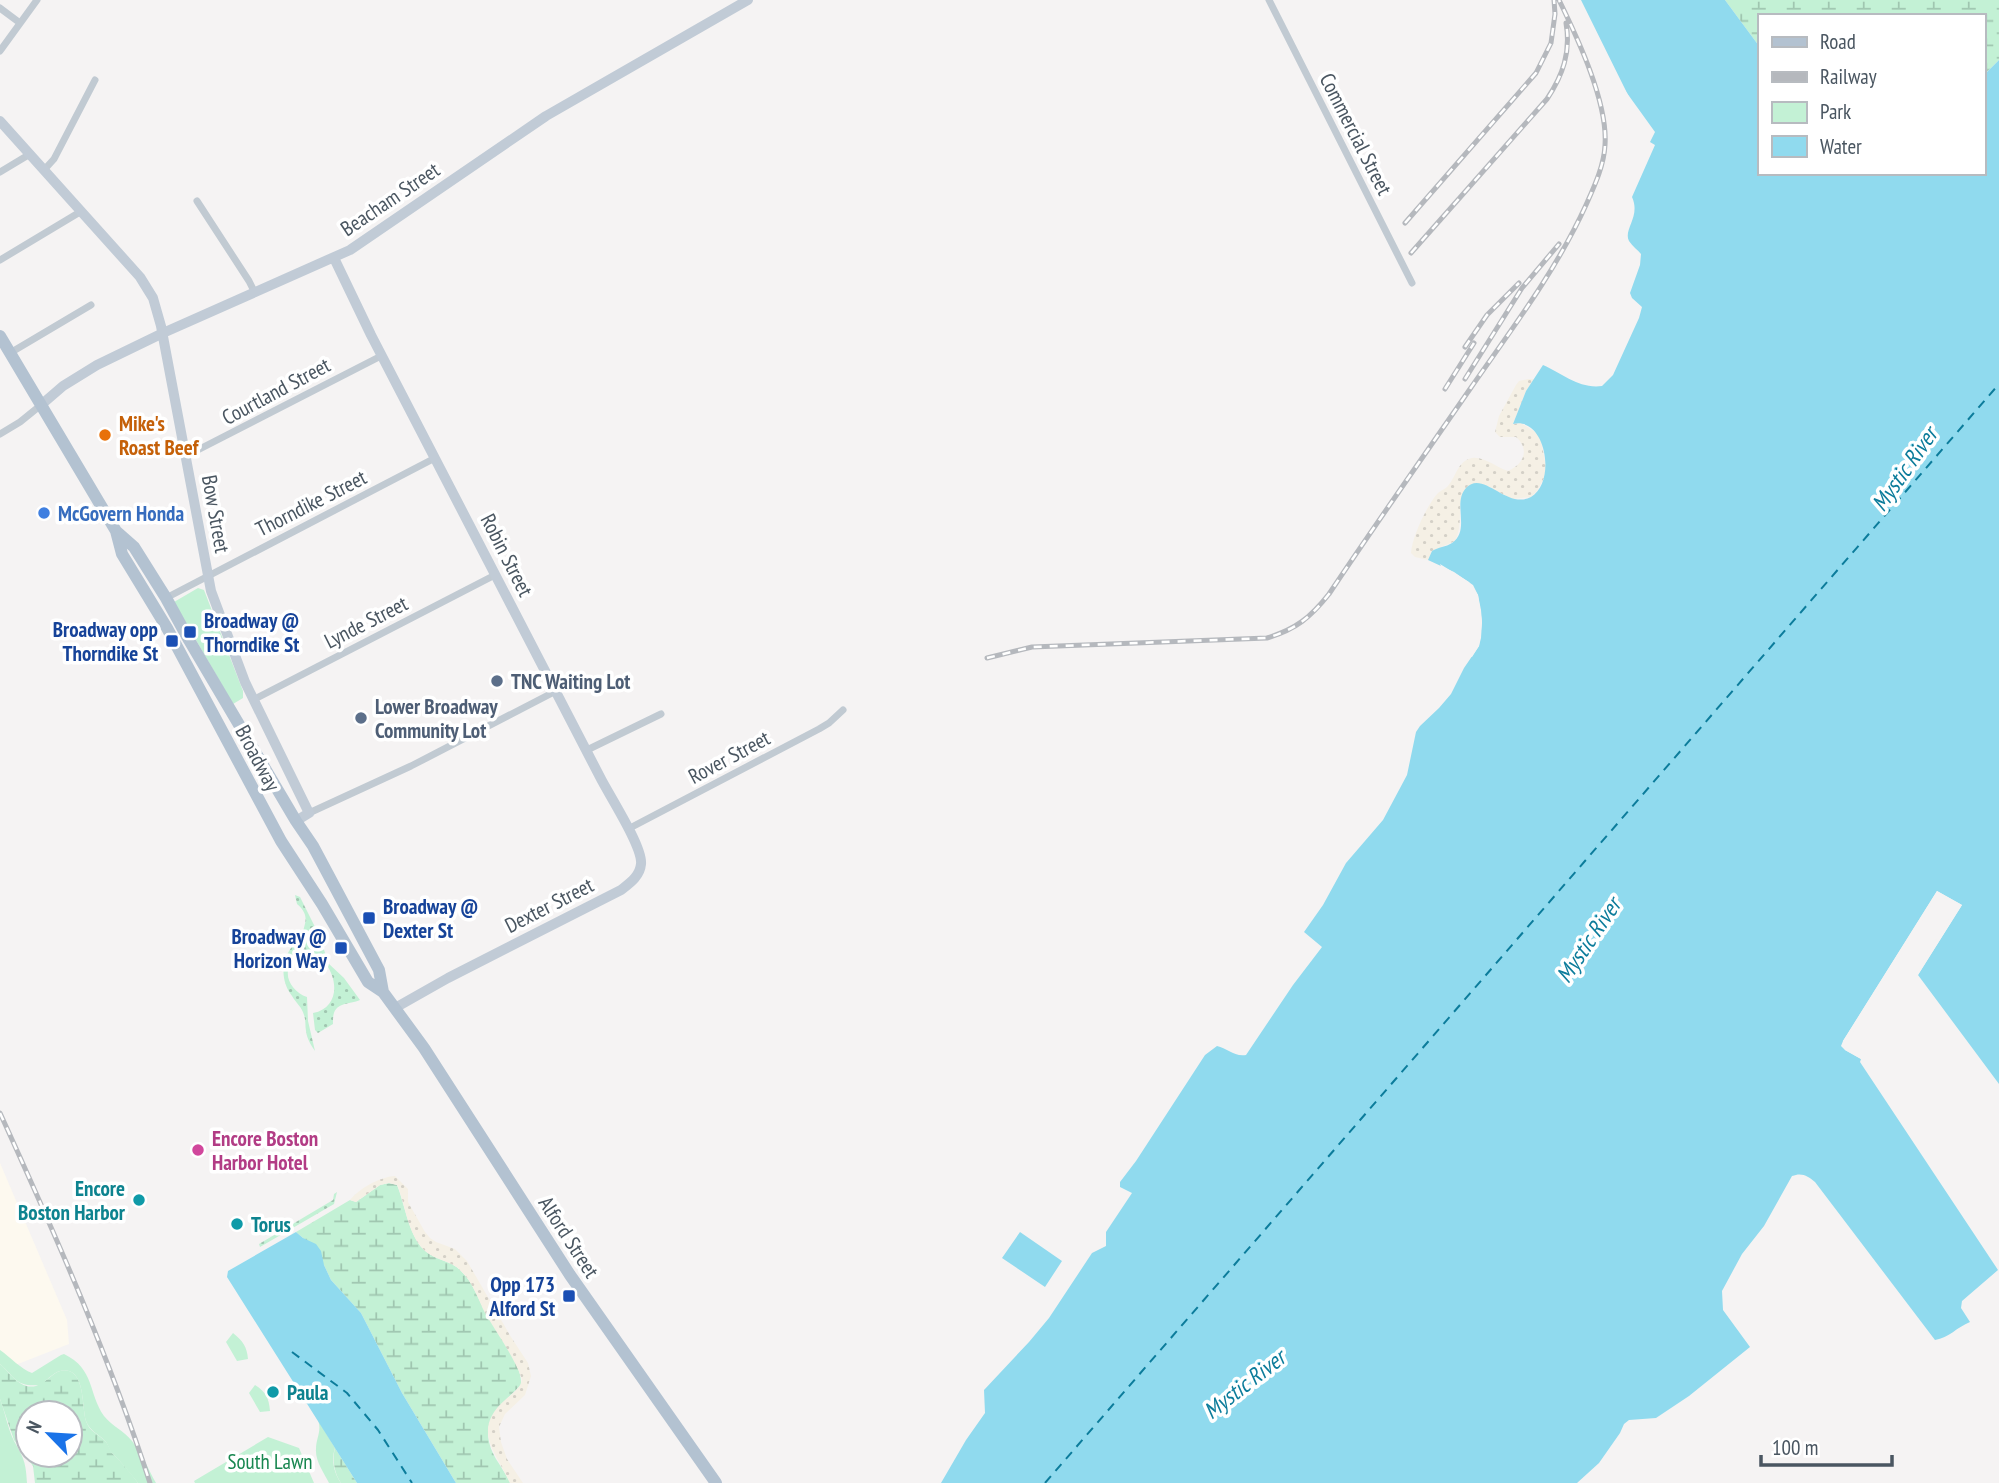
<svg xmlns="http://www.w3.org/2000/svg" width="1999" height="1483" font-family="'PT Sans Narrow',sans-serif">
<defs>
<pattern id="grass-dots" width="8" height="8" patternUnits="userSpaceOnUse" patternTransform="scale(1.75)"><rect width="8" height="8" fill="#c3f1d5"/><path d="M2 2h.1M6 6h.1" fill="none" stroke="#a0c6b0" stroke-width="1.8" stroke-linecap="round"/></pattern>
<pattern id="wetland-marsh" width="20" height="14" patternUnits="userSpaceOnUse" patternTransform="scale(1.75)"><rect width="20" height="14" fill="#c3f1d5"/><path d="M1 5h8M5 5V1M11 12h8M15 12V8" fill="none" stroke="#a0c6b0"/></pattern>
<pattern id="sand-dots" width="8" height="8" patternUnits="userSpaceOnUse" patternTransform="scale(1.75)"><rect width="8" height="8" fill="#f5f0e5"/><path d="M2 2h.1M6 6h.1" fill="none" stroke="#d4d0c7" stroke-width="1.8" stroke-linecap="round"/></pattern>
</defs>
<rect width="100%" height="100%" fill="#f5f3f3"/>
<!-- commercial -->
<path fill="#fdf9ef" d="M0,1163L67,1320L69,1344L5,1369L0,1364Z"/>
<!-- grass -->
<path fill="url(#grass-dots)" d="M295,895L300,897L320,937L326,956L322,961L318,958L305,956C304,951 301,943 302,938C303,924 312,917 297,904Z
M297,941L300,957C278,967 289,991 307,997L308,1021L315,1051C311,1045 307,1039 306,1031C305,1026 306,1020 304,1015C302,1007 296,1003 292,996C279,979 281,956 297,941Z
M328,963L344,978L360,1000C345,1006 332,1001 333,1024L318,1033L315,1030L313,1013C338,1008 339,982 326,964Z
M337,1192L334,1204L260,1247L259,1244L333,1200L334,1194Z"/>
<!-- wetland -->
<path fill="url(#wetland-marsh)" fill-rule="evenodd" d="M1725,0H1999V60L1983,76V16H1759V46Z
M389,1183L397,1185C405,1205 408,1233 424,1250C434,1260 451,1260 461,1271C473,1282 478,1299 486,1313C496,1331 523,1364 521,1385C497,1409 476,1423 496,1459C501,1467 506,1474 510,1483H456L402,1393L361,1313L331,1280L324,1265L303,1238L296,1232L350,1200L356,1202L380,1185Z
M0,1364C7,1370 12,1378 20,1383C43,1397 51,1365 69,1371C85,1376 82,1409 86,1421C90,1432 97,1433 104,1440C109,1444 109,1450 113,1454C122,1463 130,1472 138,1483H35L33,1466L14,1440L0,1399ZM28,1413H70V1455H28Z
M335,1448L357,1483H341C334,1473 332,1459 335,1448Z"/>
<!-- sand -->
<path fill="url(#sand-dots)" d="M1528,379H1534L1526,391L1513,424L1521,423L1537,433L1541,441L1546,466L1545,476L1537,491L1531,497L1512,499L1483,484L1468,486C1454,503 1465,521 1455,541L1432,551L1428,560L1415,557L1411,553C1412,537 1427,505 1438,493C1440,491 1445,489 1447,487C1456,478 1457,461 1472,458C1484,456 1497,468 1508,471C1524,464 1530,449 1516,437H1500L1495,432L1499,416L1516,385L1519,381Z
M395,1176L408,1189V1202L425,1232L430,1238L436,1242L455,1249L467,1261L511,1337L528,1363L531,1376L525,1395L505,1414L499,1427L501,1442L507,1459L523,1483H510C496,1452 471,1430 505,1400C512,1394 521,1388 522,1379C513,1355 498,1335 485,1313C478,1299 473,1282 461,1271C451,1260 434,1260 424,1250C407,1233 406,1205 397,1185L389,1183L380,1185L356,1202L350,1200C359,1189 379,1177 395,1176Z"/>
<!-- park -->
<path fill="#c3f1d5" d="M198,588L204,590L243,691V698L233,704L174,602Z
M233,1333C243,1341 247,1347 248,1359L237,1361L226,1342Z
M0,1350C10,1357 21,1369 32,1373L61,1355L64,1354C95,1369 88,1393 104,1416C112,1426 124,1431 132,1441C142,1453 148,1469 156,1483H138C129,1472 122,1463 113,1454C108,1450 109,1444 104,1440C97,1433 90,1431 86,1421C82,1409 85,1376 69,1371C58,1367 48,1379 41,1385C15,1387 17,1379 0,1364Z
M255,1385C266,1392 269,1398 270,1411L260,1412L249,1393Z
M0,1399C5,1412 8,1429 14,1441C24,1458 26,1463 27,1483H0Z
M318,1420L335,1448C331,1460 334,1473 341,1483H329C324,1473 315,1461 316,1449C316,1438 322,1431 318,1420Z
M268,1437L299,1448L314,1483H195L194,1481Z"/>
<!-- water -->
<path fill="#90daee" d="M1580,0H1725L1759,46V173H1983V76L1999,60V1084L1918,975L1962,905L1937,891L1843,1041L1845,1050L1861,1059L1860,1062L1998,1270L1962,1301L1961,1308L1970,1322C1957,1327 1949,1338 1935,1340L1815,1182C1808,1176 1802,1172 1792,1176L1764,1226L1742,1254L1722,1291L1723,1310L1750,1347L1689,1396L1656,1418L1629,1420L1624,1424L1620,1433L1599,1463L1577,1483H941L966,1440L985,1413L984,1390L1029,1342L1049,1318L1092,1253L1106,1246V1232L1132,1193L1120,1187V1182L1136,1161L1205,1055L1217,1046C1227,1048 1234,1057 1246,1055L1293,985L1322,947L1304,932L1323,905L1346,863L1383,820L1407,775L1416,732L1420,726L1439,708L1451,694L1464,668L1479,646L1482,622L1481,610L1478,595L1473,585L1454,572L1428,560L1432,551C1438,547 1446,547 1452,543C1471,530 1452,503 1466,488C1483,469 1507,510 1531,497C1557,482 1546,416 1513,424L1526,391L1543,365C1563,374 1579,389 1602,386L1613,375L1639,318L1642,307L1632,298L1630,293L1640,265L1641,254C1638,250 1632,246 1629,241C1623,229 1641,217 1632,197L1655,145L1650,142L1655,132L1619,82Z
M296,1232L303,1238L316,1244L321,1251L324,1265L331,1280L361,1313L402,1393L456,1483H357L227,1277L228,1271Z
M1020,1232L1062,1261L1045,1287L1002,1258Z"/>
<!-- pier -->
<path fill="#f5f3f3" d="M1576,0H1581L1629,97L1626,99L1596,47Z
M1440,564L1469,582L1478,595L1482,622L1481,638L1479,646L1472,657H1467L1475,645L1478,622L1475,596L1467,585L1442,569Z
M1937,891L1962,905L1916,978L1915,973L1957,906L1938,895L1846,1043L1847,1047L1863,1056L1861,1059L1845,1050L1841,1046L1843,1041Z"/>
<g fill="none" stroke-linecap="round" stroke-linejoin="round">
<!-- ferry -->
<path stroke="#0c7c9b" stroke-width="2" stroke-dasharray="9 7" stroke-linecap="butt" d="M292,1352L347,1393L378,1430L412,1483
M1045,1483L1999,384"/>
<!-- street -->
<path stroke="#c1cad2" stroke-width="7" d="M1269,0L1412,283
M0,8L20,23
M0,51L37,0
M44,170L54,159L95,80
M0,172L30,154
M197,201L249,281L255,293
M0,260L80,212
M10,353L91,305
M0,434L20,422L41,405
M186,456L381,356
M166,598L435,458
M253,700L495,575
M587,750L661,714
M309,813L411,766L556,691
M628,829L819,729L829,723L843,710"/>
<!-- secondary -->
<path stroke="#c1cbd6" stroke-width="10" d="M0,121L140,277L153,298L161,326L211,591L245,682L309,813L296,821
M334,258L371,335L600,777C609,795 643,847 641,864C640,876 630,883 621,890L448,978L395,1008
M41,405L63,386L97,365L163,333L350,250L546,116L748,0"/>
<!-- primary -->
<path stroke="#b3c2d1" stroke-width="12" d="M0,336L116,531L122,554L167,628L281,841L322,904L368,982L383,992L424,1048L570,1275L716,1483
M117,532L134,547L166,598L189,640L296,821L313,846L379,970L383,992"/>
<defs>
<path id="rail" d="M1405,223L1536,73L1551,43L1555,14L1554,0
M1411,253L1547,99C1563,75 1571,52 1566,23
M1465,347L1487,315L1519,283
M1465,379L1522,288L1559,244
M1445,389L1474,343
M987,658L1032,647L1267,638C1296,629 1310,618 1329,594C1375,525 1423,457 1470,389C1511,330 1556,271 1586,205C1594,187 1604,166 1605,145C1608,103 1578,39 1559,0
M0,1113C55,1234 109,1356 150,1483"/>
</defs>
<!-- rail casing -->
<use href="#rail" stroke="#b5b8bd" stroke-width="5"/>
<!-- rail -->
<use href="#rail" stroke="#fff" stroke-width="2.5" stroke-dasharray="8" stroke-linecap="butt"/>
</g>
<!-- markers -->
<circle fill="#e8710a" stroke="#fff" stroke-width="2.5" cx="105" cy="435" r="7"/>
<circle fill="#3f7fe0" stroke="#fff" stroke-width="2.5" cx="44" cy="513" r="7"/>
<g fill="#1a4fb4" stroke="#fff" stroke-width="2.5">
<rect x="183" y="625" width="14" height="14" rx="3.5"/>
<rect x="165" y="634" width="14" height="14" rx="3.5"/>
<rect x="362" y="911" width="14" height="14" rx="3.5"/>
<rect x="334" y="941" width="14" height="14" rx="3.5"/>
<rect x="562" y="1289" width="14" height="14" rx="3.5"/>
</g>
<g fill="#5c6f8a" stroke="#fff" stroke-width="2.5">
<circle cx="497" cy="681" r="7"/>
<circle cx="361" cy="718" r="7"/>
</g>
<circle fill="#d1479c" stroke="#fff" stroke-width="2.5" cx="198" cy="1150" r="7"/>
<g fill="#0f9aa8" stroke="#fff" stroke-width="2.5">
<circle cx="139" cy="1200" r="7"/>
<circle cx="237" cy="1224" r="7"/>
<circle cx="273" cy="1392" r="7"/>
</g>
<g text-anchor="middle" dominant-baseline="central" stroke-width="7" stroke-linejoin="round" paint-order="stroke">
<!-- street labels -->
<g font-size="21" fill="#4a5661" stroke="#fff">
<text transform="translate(1356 134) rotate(63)">Commercial Street</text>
<text transform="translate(390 199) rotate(-34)">Beacham Street</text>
<text transform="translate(276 391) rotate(-28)">Courtland Street</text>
<text transform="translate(311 503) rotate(-27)">Thorndike Street</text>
<text transform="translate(216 514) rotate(80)">Bow Street</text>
<text transform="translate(507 555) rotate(63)">Robin Street</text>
<text transform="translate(366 622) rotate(-27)">Lynde Street</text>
<text transform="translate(729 757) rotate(-28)">Rover Street</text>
<text transform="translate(258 758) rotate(62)">Broadway</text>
<text transform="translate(549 905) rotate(-27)">Dexter Street</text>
<text transform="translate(569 1237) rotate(57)">Alford Street</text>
</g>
<!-- food labels -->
<g font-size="21" font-weight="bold" fill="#c56008" stroke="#fff" text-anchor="start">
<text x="119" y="423">Mike's<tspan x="119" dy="24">Roast Beef</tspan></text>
</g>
<!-- shop labels -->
<g font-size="21" font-weight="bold" fill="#366cbe" stroke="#fff" text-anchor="start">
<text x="58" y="513">McGovern Honda</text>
</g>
<!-- transit labels -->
<g font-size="21" font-weight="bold" fill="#164399" stroke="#fff" text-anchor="end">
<text x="204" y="620" text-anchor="start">Broadway @<tspan x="204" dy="24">Thorndike St</tspan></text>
<text x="158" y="629">Broadway opp<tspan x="158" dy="24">Thorndike St</tspan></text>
<text x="383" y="906" text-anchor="start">Broadway @<tspan x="383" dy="24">Dexter St</tspan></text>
<text x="327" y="936">Broadway @<tspan x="327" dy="24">Horizon Way</tspan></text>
<text x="555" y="1284">Opp 173<tspan x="555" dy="24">Alford St</tspan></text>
</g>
<!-- service labels -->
<g font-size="21" font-weight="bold" fill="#4e5e75" stroke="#fff" text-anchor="start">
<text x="511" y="681">TNC Waiting Lot</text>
<text x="375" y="706">Lower Broadway<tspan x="375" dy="24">Community Lot</tspan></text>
</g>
<!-- hotel labels -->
<g font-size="21" font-weight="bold" fill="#b23c85" stroke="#fff" text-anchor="start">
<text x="212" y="1138">Encore Boston<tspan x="212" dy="24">Harbor Hotel</tspan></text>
</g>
<!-- culture labels -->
<g font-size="21" font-weight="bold" fill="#0d838f" stroke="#fff" text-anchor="start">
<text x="125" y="1188" text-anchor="end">Encore<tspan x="125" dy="24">Boston Harbor</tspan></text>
<text x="251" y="1224">Torus</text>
<text x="287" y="1392">Paula</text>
</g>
<!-- park labels -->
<g font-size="21" fill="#17864f" stroke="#fff">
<text x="270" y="1461">South Lawn</text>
</g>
<!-- water labels -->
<g font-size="23" font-style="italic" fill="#0c7c9b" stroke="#fff">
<text transform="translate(1904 469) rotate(-55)">Mystic River</text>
<text transform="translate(1588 940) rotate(-56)">Mystic River</text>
<text transform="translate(1244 1384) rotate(-38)">Mystic River</text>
</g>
</g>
<!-- legend -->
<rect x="1758" y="14" width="228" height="161" fill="#ffffff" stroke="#b7bbc0" stroke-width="2"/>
<rect x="1772" y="37" width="35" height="10" fill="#b3c2d1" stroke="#b7bbc0" stroke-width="2"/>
<text x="1820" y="49" font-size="21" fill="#4a5661">Road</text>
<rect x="1772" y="72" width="35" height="10" fill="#b5b8bd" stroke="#b7bbc0" stroke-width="2"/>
<text x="1820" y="84" font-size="21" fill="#4a5661">Railway</text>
<rect x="1772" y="102" width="35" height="21" fill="#c3f1d5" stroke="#b7bbc0" stroke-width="2"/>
<text x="1820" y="119" font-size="21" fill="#4a5661">Park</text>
<rect x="1772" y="136" width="35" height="21" fill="#90daee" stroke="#b7bbc0" stroke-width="2"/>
<text x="1820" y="154" font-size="21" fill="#4a5661">Water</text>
<!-- north arrow -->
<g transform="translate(49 1434) rotate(295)"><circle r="33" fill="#ffffff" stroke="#b7bbc0" stroke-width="2"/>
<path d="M0-5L12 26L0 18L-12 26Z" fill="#1a73e8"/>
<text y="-10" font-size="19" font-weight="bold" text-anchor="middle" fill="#4a5661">N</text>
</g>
<!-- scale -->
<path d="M1761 1455v10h131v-10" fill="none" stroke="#4a5661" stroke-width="3.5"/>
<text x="1772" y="1455" font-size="21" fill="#4a5661" stroke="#ffffff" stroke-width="5" paint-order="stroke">100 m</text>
</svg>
